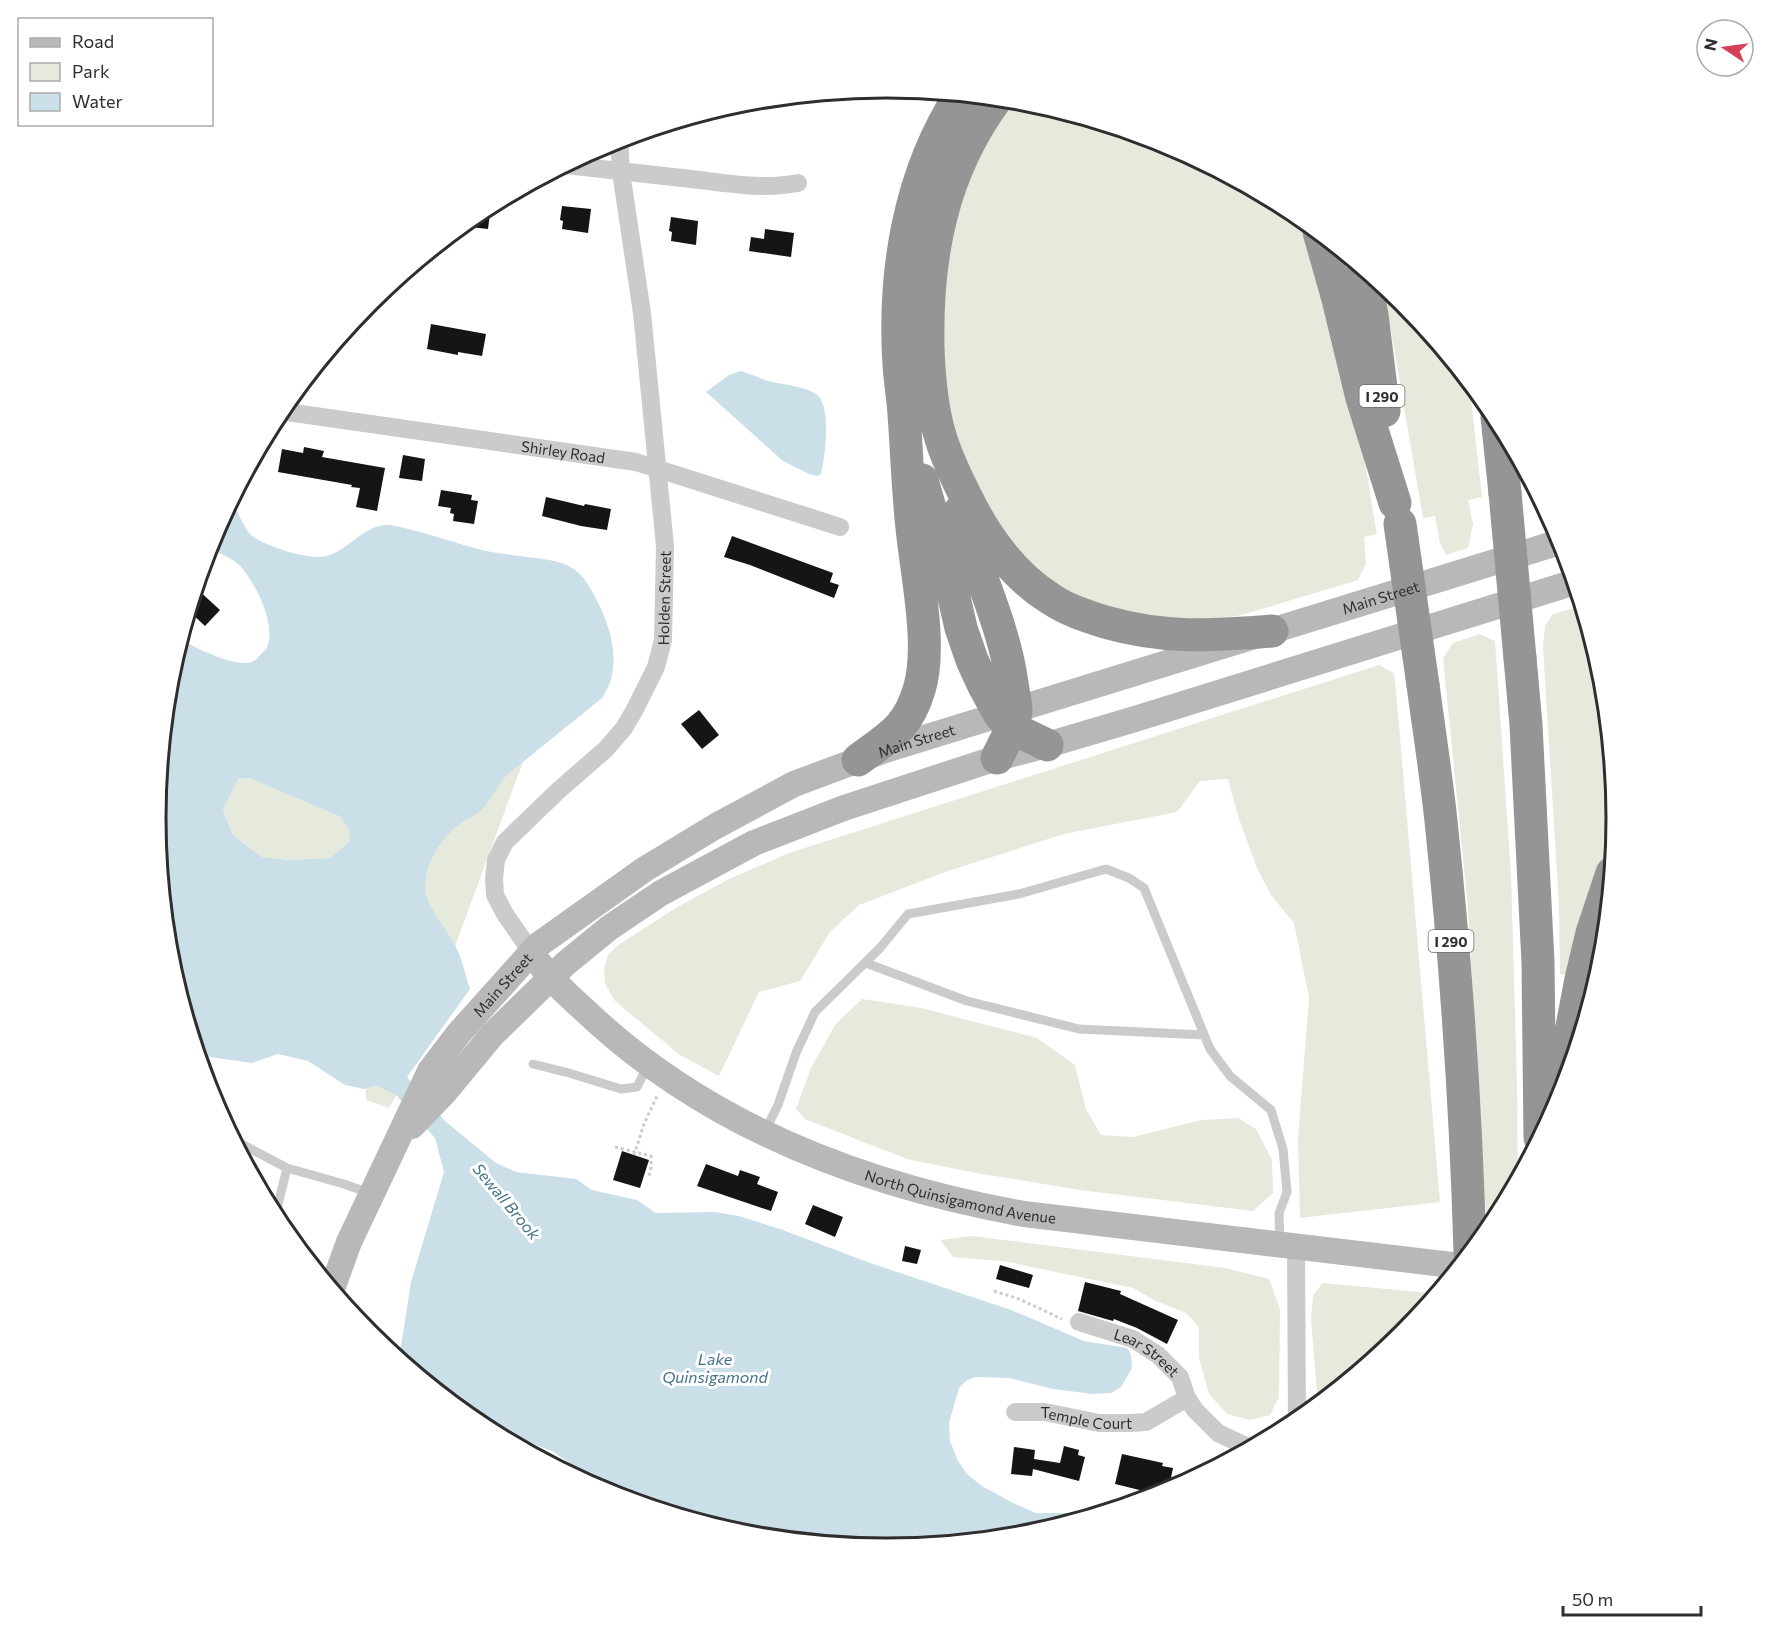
<svg xmlns="http://www.w3.org/2000/svg" width="1773" height="1636" font-family="Commissioner,sans-serif">
<rect width="100%" height="100%" fill="#fff"/>
<!-- green -->
<path fill="#e5eadd" d="M1004,99L1029,101L1167,143L1293,210L1306,221L1360,430L1376,530L1377,534L1364,537L1366,564L1358,580L1242,615L1207,621L1164,622L1071,600L1020,565L964,482L934,332L970,151Z
M1383,284L1404,301L1469,381L1482,497L1468,500L1473,524L1468,548L1446,555L1440,543L1435,516L1423,518Z
M1582,606L1604,676L1617,818L1616,833L1595,877L1566,975L1560,974L1559,905L1543,648L1545,626L1553,614Z
M1480,634L1495,641L1511,874L1517,1085L1518,1180L1494,1224L1487,1233L1468,908L1443,658L1453,643Z
M1379,665L1394,673L1396,691L1440,1202L1300,1218L1298,1138L1309,998L1294,923L1271,895L1257,868L1238,816L1228,779L1200,781L1177,812L1064,834L948,871L859,905L830,932L800,981L759,992L719,1076L680,1055L614,1000L605,983L604,969L608,955L617,946L674,909L729,879L789,853Z
M538,721L407,1077L389,1108L366,1100L365,1061L418,857Z
M249,778L341,817L350,832V842L330,858L290,860L262,857L233,835L223,810L238,779Z
M862,999L921,1008L1037,1038L1075,1065L1086,1109L1101,1135L1133,1137L1201,1120L1238,1118L1256,1129L1272,1160L1273,1193L1253,1211L1080,1190L976,1173L907,1159L805,1119L796,1109L811,1068L835,1025Z
M972,1236L1225,1268L1269,1279L1280,1309L1279,1397L1270,1415L1250,1420L1227,1414L1209,1394L1199,1358V1327L1186,1313L1156,1301L1133,1288L1003,1261L953,1257L940,1240Z
M1323,1283L1430,1293V1302L1403,1335L1318,1405L1311,1319L1313,1295Z"/>
<!-- water -->
<path fill="#cbdfe8" fill-rule="evenodd" d="M741,371C751,374 761,379 772,382C786,385 804,386 816,394C832,404 825,458 821,474L817,476L809,474L783,461L706,392L729,375Z
M229,506L236,509C240,517 244,526 249,533C258,543 290,553 303,555C312,557 322,558 330,555C352,547 365,524 390,525C397,526 405,528 412,530C436,536 459,544 482,550C500,554 519,556 536,558C549,560 565,562 575,570C584,576 589,586 594,595C611,626 624,667 602,698L507,775C497,785 490,803 479,812C472,818 463,821 456,827C437,843 418,875 428,901C435,916 447,930 455,945C462,958 465,974 470,989L407,1077L445,1121L496,1163L516,1172L576,1179L592,1190L637,1200L656,1213L715,1212L739,1216L780,1229L870,1263L1011,1310L1084,1341L1127,1348L1131,1355L1132,1368L1121,1387L1111,1393L1093,1394L1053,1389L1009,1378L975,1377L966,1381L959,1388L949,1423L950,1441L958,1461L967,1474L982,1486L1011,1502L1036,1513H1070L1086,1518L1029,1535L886,1549L744,1535L606,1493L582,1480L571,1464L552,1451L478,1424L399,1359L411,1282L444,1172L435,1138L396,1095L375,1085L364,1089L345,1085L308,1061L278,1054L252,1063L210,1057L195,1044L169,960L156,818L170,675L180,639C196,648 228,664 246,663C253,663 257,659 261,654C263,652 266,650 267,647C277,625 255,582 240,566C232,557 218,554 209,547L211,538ZM249,778L341,817L350,832L349,842L330,858L290,860L262,857L233,835L223,810L238,779Z"/>
<!-- building -->
<path fill="#151515" d="M491,205L488,229L461,226L481,210Z
M562,206L591,209L588,233L562,229L563,221L560,220Z
M671,217L698,221L696,245L671,241L672,232L669,231Z
M765,229L794,233L791,257L749,251L751,237L764,239Z
M431,324L486,334L482,356L458,352V355L427,349Z
M304,447L324,451L322,457L385,468L377,511L356,507L360,488L351,487L352,485L278,472L282,449L303,453Z
M403,455L425,459L422,481L399,478Z
M441,490L472,495L471,500L478,501L474,524L453,521L454,514L450,513L451,508L438,506Z
M546,497L584,506L585,504L611,509L607,530L581,526L542,516Z
M732,536L833,573L830,582L839,585L834,598L750,565L724,557Z
M196,588L220,610L205,626L189,611Z
M699,710L719,735L702,749L681,724Z
M622,1151L649,1160L640,1188L613,1180Z
M706,1164L738,1176L740,1170L760,1177L757,1184L778,1192L771,1211L697,1186Z
M813,1205L843,1217L835,1237L805,1224Z
M905,1246L921,1250L917,1264L902,1261Z
M1000,1265L1033,1275L1029,1288L996,1279Z
M1085,1282L1121,1291L1120,1294L1178,1320L1167,1344L1137,1328L1114,1319L1113,1321L1078,1311Z
M1064,1446L1079,1450L1078,1455L1085,1457L1079,1481L1033,1469L1032,1476L1011,1474L1014,1447L1035,1450L1034,1459L1060,1463Z
M1122,1454L1163,1463L1162,1466L1173,1468L1168,1493L1160,1495L1115,1484Z"/>
<g fill="none" stroke-linecap="round" stroke-linejoin="round">
<!-- path -->
<path stroke="#cbcbcb" stroke-width="3" stroke-dasharray="3 3" stroke-linecap="butt" d="M615,1147L651,1156V1167L649,1176
M634,1155L644,1124L657,1096
M994,1291L1019,1299L1062,1319"/>
<!-- lane -->
<path stroke="#cbcbcb" stroke-width="9" d="M866,963L967,1001L1079,1029L1204,1035
M533,1064L569,1073L621,1089L637,1087L648,1065
M765,1131L778,1105L796,1053L815,1012L880,948L908,914L1019,894L1106,869L1129,878L1144,888L1210,1049L1230,1076L1271,1110L1283,1149L1287,1192L1279,1213L1280,1242
M234,1140L287,1168L344,1184L369,1193
M275,1217L287,1168"/>
<!-- street -->
<g stroke="#cbcbcb" stroke-width="18">
<path d="M566,165C608,170 649,174 691,179C727,183 762,190 798,183"/>
<path id="s1" d="M280,411L636,462L840,527"/>
<path id="s2" d="M532,953L505,914L495,895L494,879L496,860L505,842L559,790L606,749L624,728L634,711L656,667L663,640L665,546L642,313L621,172L619,139"/>
<path d="M1296,1247L1297,1423"/>
<path id="s3" d="M1079,1322L1133,1339L1158,1355L1180,1377L1187,1398L1195,1410L1218,1433L1250,1448"/>
<path id="s4" d="M1015,1412H1045L1099,1423H1131L1146,1422L1187,1398"/>
</g>
<!-- secondary -->
<g stroke="#b8b8b8" stroke-width="26">
<path id="s5" d="M540,964C555,985 575,1001 594,1019C713,1128 867,1186 1024,1214L1460,1266"/>
<path d="M412,1126L444,1093L492,1035L565,964L609,928L661,893L754,843L844,808L997,758L1047,745L1135,719L1575,582"/>
<path id="s6" d="M332,1289L349,1242L430,1071L459,1033L538,945L645,869L716,826L794,784L885,750L1563,541"/>
</g>
<!-- highway -->
<path stroke="#959595" stroke-width="33" d="M997,98C942,172 926,256 928,347C929,380 932,414 943,445C949,462 957,479 965,495C985,536 1012,575 1051,599C1067,610 1086,616 1105,622C1165,639 1211,636 1272,631
M1319,232L1338,299L1362,398L1395,503
M1363,268L1372,315L1384,411
M1497,417L1505,493
M922,480L948,571L961,628L972,660L984,686L1000,715L1012,728L1047,745
M960,511C975,569 1004,624 1012,683C1013,692 1016,702 1016,711C1014,727 1004,743 997,758
M1520,658L1526,725L1538,962L1540,1138
M1423,685C1429,730 1436,775 1441,821C1456,964 1466,1109 1470,1253
M858,760C888,737 907,730 919,690C932,649 918,581 913,537C908,496 907,455 904,414C903,398 900,381 899,365C893,272 909,173 961,94
M1557,1106L1581,979L1592,933L1612,873"/>
<!-- highway-bridge -->
<path stroke="#959595" stroke-width="33" d="M1505,493L1520,658
M1400,524L1423,685"/>
</g>
<g text-anchor="middle" dominant-baseline="central" stroke-width="6" stroke-linejoin="round" paint-order="stroke">
<!-- shield labels -->
<g fill="#fff" stroke="#6d6d6d" stroke-width="1.5">
<rect x="1359.5" y="385" width="45" height="22" rx="4.5"/>
<rect x="1428.5" y="930" width="45" height="22" rx="4.5"/>
</g>
<g font-size="14" font-weight="bold" fill="#2e2e2e">
<text x="1382" y="396">I 290</text>
<text x="1451" y="941">I 290</text>
</g>
<!-- street labels -->
<g font-size="15" fill="#2e2e2e" stroke="#fff">
<text stroke="none"><textPath href="#s1" startOffset="286">Shirley Road</textPath></text>
<text stroke="none"><textPath href="#s6" startOffset="1324">Main Street</textPath></text>
<text stroke="none"><textPath href="#s2" startOffset="428">Holden Street</textPath></text>
<text stroke="none"><textPath href="#s6" startOffset="838">Main Street</textPath></text>
<text stroke="none"><textPath href="#s6" startOffset="352">Main Street</textPath></text>
<text stroke="none"><textPath href="#s5" startOffset="490">North Quinsigamond Avenue</textPath></text>
<text stroke="none"><textPath href="#s3" startOffset="75">Lear Street</textPath></text>
<text stroke="none"><textPath href="#s4" startOffset="72">Temple Court</textPath></text>
</g>
<!-- water labels -->
<g font-size="16" font-style="italic" fill="#447388" stroke="#fff">
<text transform="translate(507 1201) rotate(50)">Sewall Brook</text>
<text x="715" y="1358">Lake<tspan x="715" dy="18">Quinsigamond</tspan></text>
</g>
</g>
<!-- crop -->
<path d="M0 0H1773V1636H0ZM166 818a720 720 0 1 1 1440 0a720 720 0 1 1-1440 0Z" fill="#fff" fill-rule="evenodd"/>
<path fill="none" stroke="#2e2e2e" stroke-width="3" d="M166 818a720 720 0 1 1 1440 0a720 720 0 1 1-1440 0Z"/>
<!-- legend -->
<rect x="18" y="18" width="195" height="108" fill="#ffffff" stroke="#ababab" stroke-width="1.5"/>
<rect x="30" y="38" width="30" height="9" fill="#b8b8b8" stroke="#ababab" stroke-width="1.5"/>
<text x="72" y="48" font-size="18" fill="#2e2e2e">Road</text>
<rect x="30" y="63" width="30" height="18" fill="#e5eadd" stroke="#ababab" stroke-width="1.5"/>
<text x="72" y="78" font-size="18" fill="#2e2e2e">Park</text>
<rect x="30" y="93" width="30" height="18" fill="#cbdfe8" stroke="#ababab" stroke-width="1.5"/>
<text x="72" y="108" font-size="18" fill="#2e2e2e">Water</text>
<!-- north arrow -->
<g transform="translate(1725 48) rotate(283)"><circle r="28" fill="#ffffff" stroke="#ababab" stroke-width="1.5"/>
<path d="M0-4.5L10 22L0 15L-10 22Z" fill="#d44056"/>
<text y="-9" font-size="16" font-weight="bold" text-anchor="middle" fill="#2e2e2e">N</text>
</g>
<!-- scale -->
<path d="M1563 1606v9h138v-9" fill="none" stroke="#2e2e2e" stroke-width="3"/>
<text x="1572" y="1606" font-size="18" fill="#2e2e2e" stroke="#ffffff" stroke-width="4.5" paint-order="stroke">50 m</text>
</svg>
